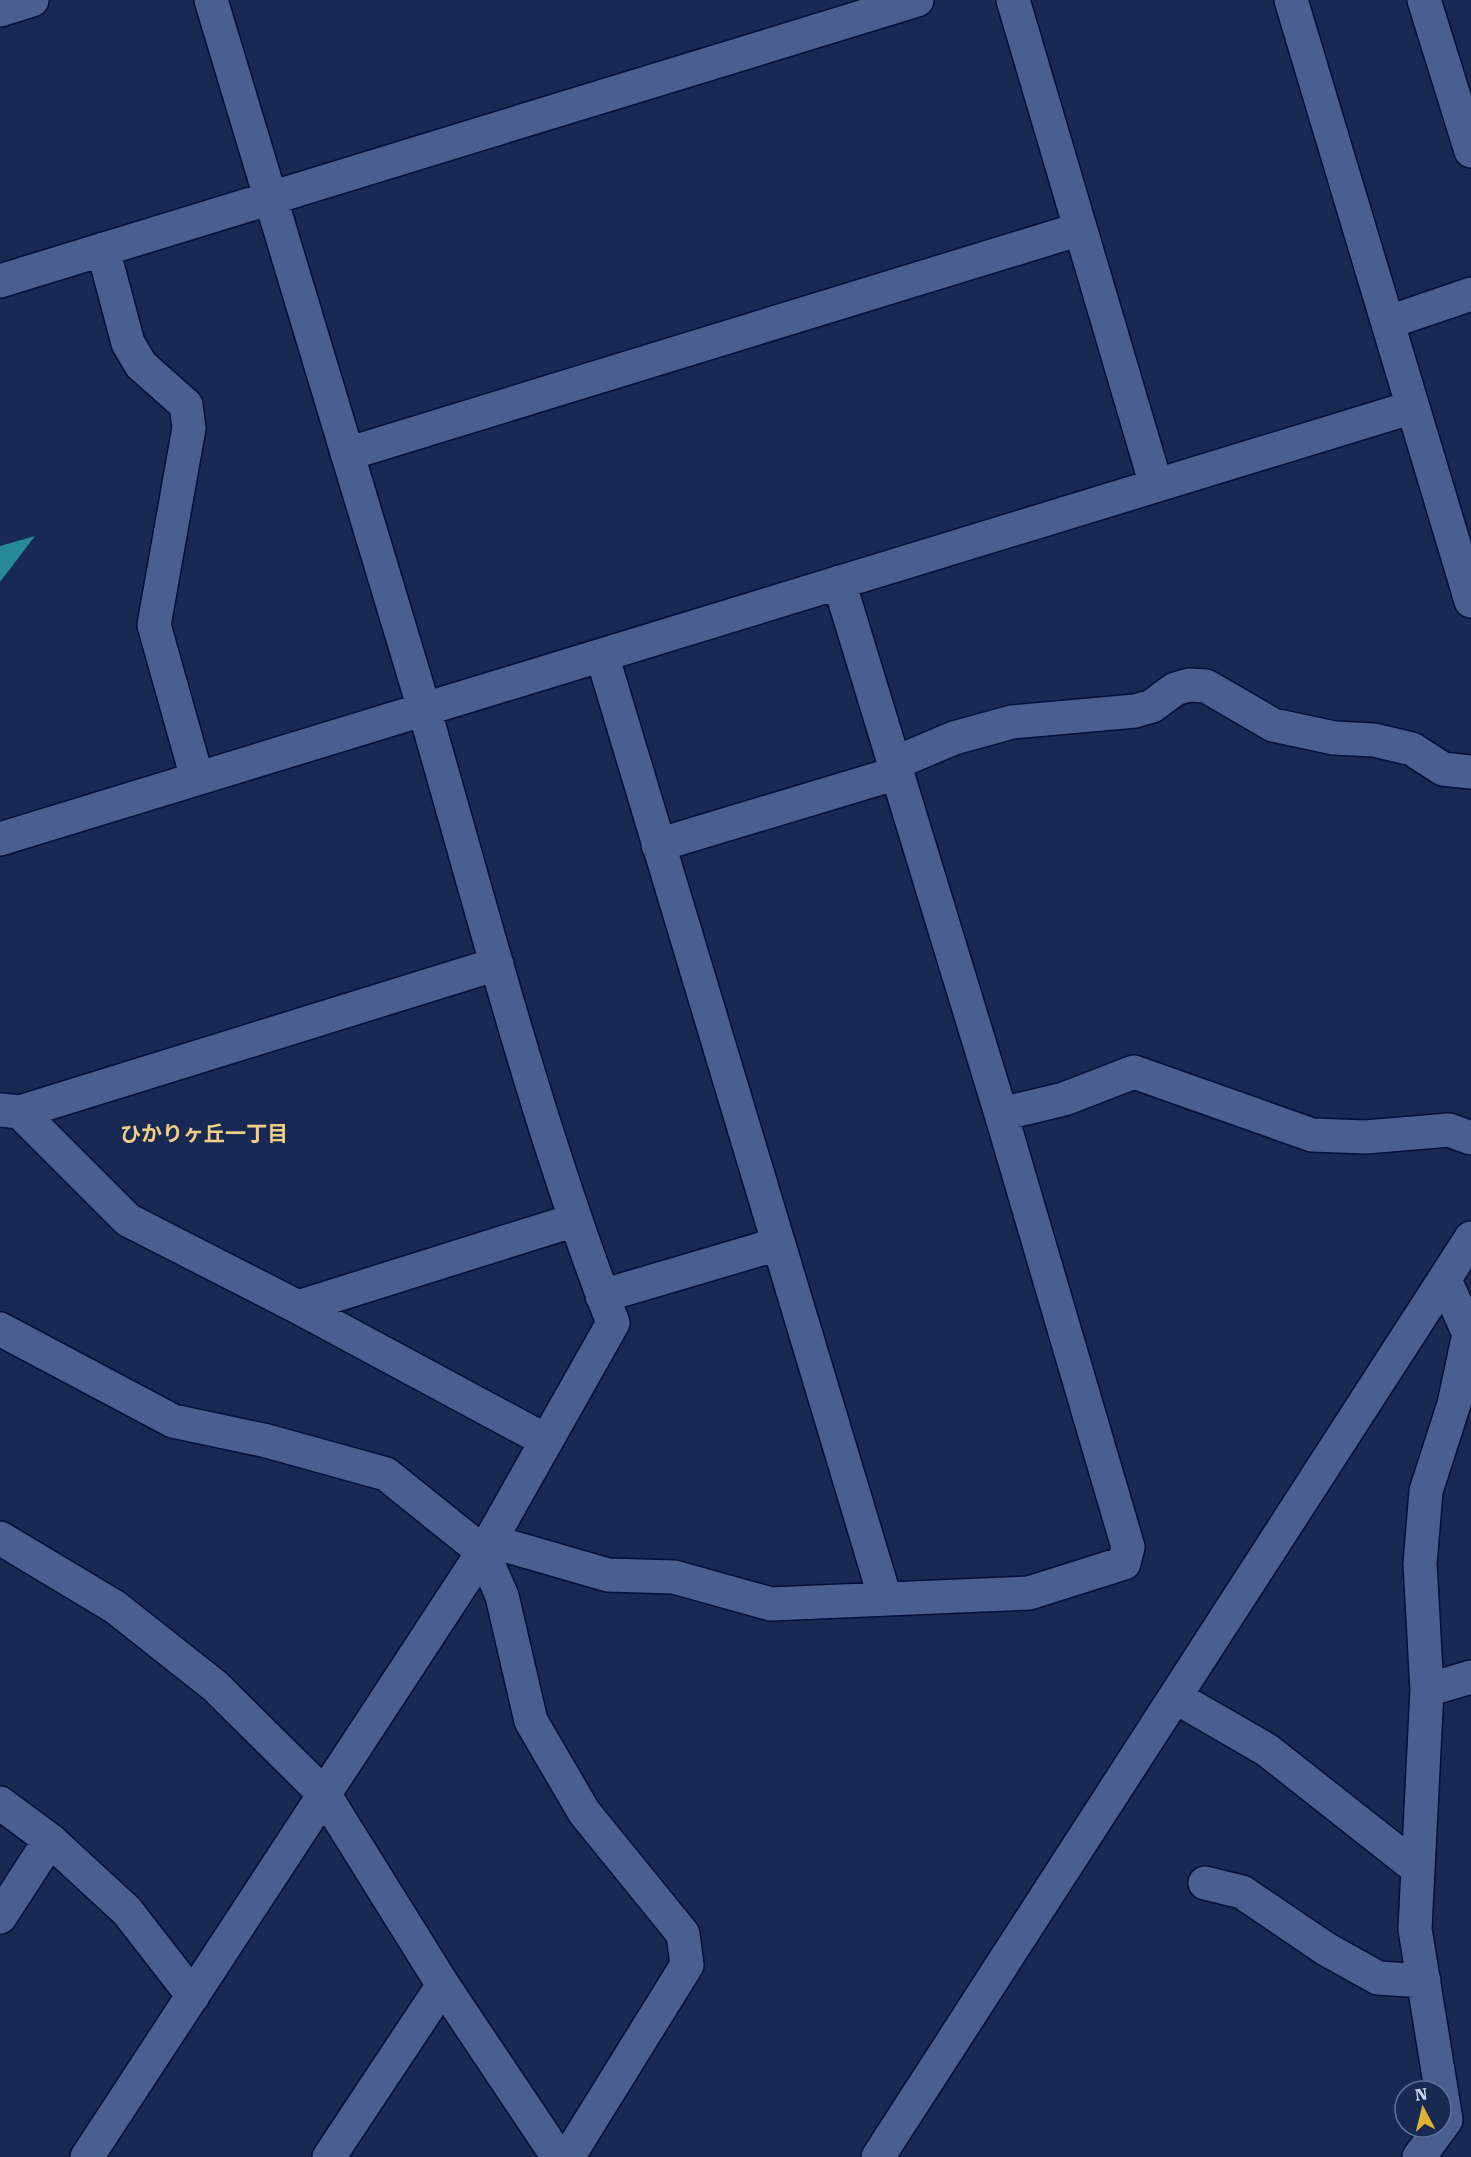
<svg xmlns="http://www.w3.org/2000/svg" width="1471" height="2157" font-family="'Roboto Serif','Noto Sans JP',serif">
<rect width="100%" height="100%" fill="#182954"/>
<!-- water -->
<path fill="#258a95" d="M35,536L0,582V546Z"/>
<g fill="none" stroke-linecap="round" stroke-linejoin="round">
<defs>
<path id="minor" d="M1013,0L1156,485
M1291,0L1471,601
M1424,0L1471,151
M0,10L32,0
M103,249L128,343L141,365L186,405L189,428L154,625L197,778
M0,281L917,0
M1389,322L1471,294
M347,454L1080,229
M602,655L885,1598
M895,763L954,738L1012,722L1135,711L1152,706L1175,689L1189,685L1206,686L1273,725L1334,738L1374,740L1412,749L1443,769L1471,772
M0,839L1413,407
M658,845L897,773
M0,1110L20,1112L128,1220L298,1307L545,1440
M20,1112L497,964
M1001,1114L1064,1099L1134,1072L1312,1135L1366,1137L1449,1130L1471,1138
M602,1296L778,1244
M298,1307L575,1220
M0,1329L173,1421L267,1441L386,1474L483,1552L502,1596L531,1721L584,1812L683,1934L687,1965L568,2157
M0,1538L115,1607L215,1686L324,1794L443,1985L558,2157
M490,1541L608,1575L674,1577L771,1604L1029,1593L1124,1563L1128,1547L1001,1114L839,582
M1427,1690L1471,1677
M1177,1698L1267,1750L1418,1869
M0,1803L50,1840L127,1911L193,1996
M1205,1883L1242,1892L1326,1949L1378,1978L1424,1981
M0,1917L50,1840
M87,2157L490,1541L613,1323C537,1124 484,917 425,712C355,474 283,237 211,0
M329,2157L443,1985
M878,2157L1471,1238
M1419,2157L1446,2120L1415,1929L1427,1690L1420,1564L1426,1491L1454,1404L1469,1334L1445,1280"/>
</defs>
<!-- minor casing -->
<use href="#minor" stroke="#040f38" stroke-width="36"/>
<!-- minor -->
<use href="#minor" stroke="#4a5f8f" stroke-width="33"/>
</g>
<g text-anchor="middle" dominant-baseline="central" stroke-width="6" stroke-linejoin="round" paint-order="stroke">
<!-- neighbourhood labels -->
<g font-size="21" font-weight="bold" fill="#f0ce84" stroke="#182954">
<text x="204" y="1134">ひかりヶ丘一丁目</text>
</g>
</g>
<!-- north arrow -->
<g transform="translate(1423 2109) rotate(353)"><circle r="28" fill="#182954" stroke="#607095" stroke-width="1.5"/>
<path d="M0-4.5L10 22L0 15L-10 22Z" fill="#e0b034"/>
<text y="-9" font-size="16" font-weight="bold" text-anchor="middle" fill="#cddaf6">N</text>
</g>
</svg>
